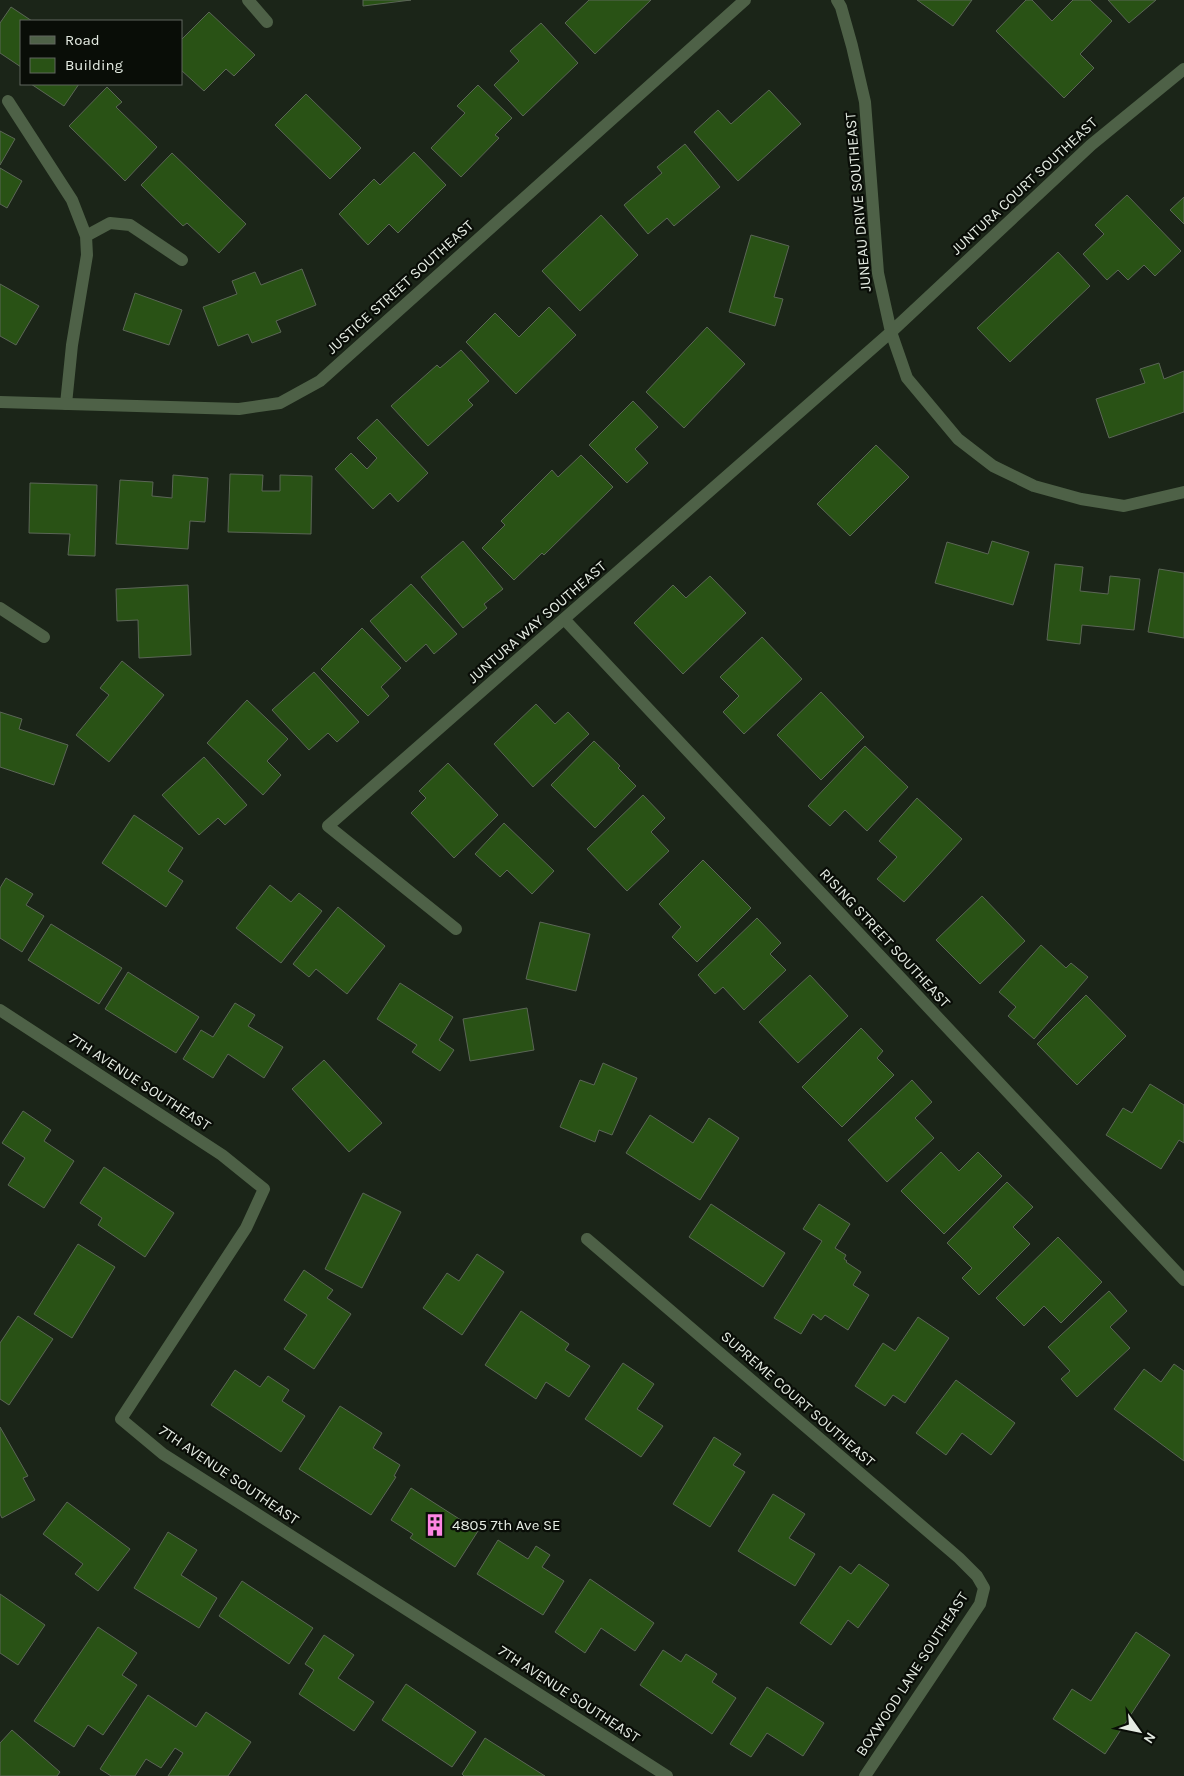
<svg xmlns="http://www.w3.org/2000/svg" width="1184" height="1776" font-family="Karla,sans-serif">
<rect width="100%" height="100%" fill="#1b2518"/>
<!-- building -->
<path fill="#295215" stroke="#5b6656" d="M363,0H411L363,6Z
M589,0H651L595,54L565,23Z
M917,0H972L953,26Z
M1026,0H1032L1052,21L1073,0H1090L1112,21L1080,54L1094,68L1064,98L996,31Z
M1108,0H1156L1129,23Z
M11,7L32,21H21V67L0,53V23Z
M209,12L255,55L234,76L226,69L204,91L181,70V40Z
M541,23L578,63L523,116L494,85L519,61L510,51Z
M31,84H79L64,106Z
M478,85L512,118L495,135L499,138L461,177L431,148L465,113L457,106Z
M107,87L122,102L116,107L157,147L125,181L69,126Z
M769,90L801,124L738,181L694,132L718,110L731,124Z
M306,94L361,148L330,179L275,125Z
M0,131L15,139L0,165Z
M685,144L720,187L674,226L667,218L648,234L624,205L662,173L657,167Z
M414,152L446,185L398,233L389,224L368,245L339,214L374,179L380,185Z
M172,153L246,224L219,253L187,223L183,226L141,185Z
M0,168L22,181L7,208L0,204Z
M1127,195L1181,251L1155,276L1144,265L1128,280L1118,270L1107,280L1083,254L1104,234L1095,225Z
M1184,197V224L1170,210Z
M601,215L638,255L580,311L542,271Z
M751,235L789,246L774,297L783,299L775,326L729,312Z
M1058,252L1090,286L1010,362L977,328Z
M302,269L316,305L276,321L281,332L252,343L248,334L218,346L203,307L237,294L232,281L255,272L261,285Z
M0,284L39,306L16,345L0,336Z
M135,293L182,310L169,345L123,330Z
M549,307L576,335L516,394L466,342L495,313L519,337Z
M707,327L745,364L684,428L646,392Z
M461,350L489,381L468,400L473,405L428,446L391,406L437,365L440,368Z
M1159,363L1164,379L1184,371V412L1109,438L1096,399L1145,383L1140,369Z
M633,401L658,427L635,449L648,463L627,483L589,445Z
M377,419L428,473L398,502L390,493L373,509L335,469L351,453L367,469L377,458L357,438Z
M876,445L909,477L850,536L817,504Z
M581,455L613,487L544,555L542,553L514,580L482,548L505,525L501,521L552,470L558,477Z
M230,474L263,475L262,491H280V475L312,476L311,534L228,532Z
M173,475L208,478L205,522L190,521L188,549L116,544L120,480L153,482L152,496L172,498Z
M30,483L97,485L95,556L68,555L70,534L29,533Z
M463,541L503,589L484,604L487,608L463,628L421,577Z
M992,541L1029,552L1013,605L935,583L947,542L988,554Z
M1055,564L1083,567L1080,591L1108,594L1110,576L1140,579L1134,630L1082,625L1080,644L1047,640Z
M1159,569L1184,573V638L1148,632Z
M710,576L746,613L683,674L634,623L673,585L686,598Z
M411,584L457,634L434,654L426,644L406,662L370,621Z
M188,585L191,655L139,658L138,620L117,621L116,589Z
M362,628L401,668L381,687L389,696L368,716L321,669Z
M762,637L802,679L744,734L723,712L739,696L720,677Z
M122,661L164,695L109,762L76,735L109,695L100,688Z
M314,672L359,722L337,742L328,733L309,750L272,710Z
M821,692L864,737L821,780L777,735Z
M247,700L288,739L267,761L281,775L263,795L207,743Z
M536,704L555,724L568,712L589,734L533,787L494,744Z
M0,712L22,719L19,729L68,745L54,785L0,767Z
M594,741L620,766L618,768L636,786L595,828L551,785Z
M865,746L908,787L867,831L845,810L830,826L808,806Z
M204,757L247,805L225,825L218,818L199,835L162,795Z
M448,763L498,815L454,858L411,813L426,798L419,791Z
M643,795L665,818L651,832L669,851L627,891L587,849Z
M917,798L962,839L904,902L877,879L897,857L879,841Z
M134,815L183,848L168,871L183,881L166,907L102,863Z
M504,823L554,871L532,894L507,870L500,877L475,854Z
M703,860L751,908L697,962L672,937L681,927L659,904Z
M6,878L33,894L26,905L44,916L22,952L0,938V888Z
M270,885L291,902L299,893L322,911L281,963L236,928Z
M982,896L1025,941L980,984L936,940Z
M338,907L385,946L347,994L316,969L309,977L293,964Z
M757,918L781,943L770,954L786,970L744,1010L723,987L715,994L698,975Z
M540,922L590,934L576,991L526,979Z
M51,924L122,968L99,1004L28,960Z
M1041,945L1066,968L1071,963L1088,977L1034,1039L1008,1016L1016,1007L999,992Z
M128,972L199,1017L176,1053L105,1009Z
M810,975L848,1016L798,1063L759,1022Z
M400,983L453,1017L439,1040L454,1050L440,1071L412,1052L417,1045L377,1019Z
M1086,995L1126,1036L1077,1085L1037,1044Z
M235,1003L255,1015L248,1026L283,1047L264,1078L228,1054L213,1078L183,1059L201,1030L213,1037Z
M527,1008L534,1050L470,1061L463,1019Z
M861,1028L883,1051L877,1058L894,1075L842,1127L802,1087Z
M324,1060L382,1123L349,1152L292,1089Z
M603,1063L637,1078L612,1135L599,1130L595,1142L560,1127L580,1080L594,1085Z
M912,1080L932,1102L915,1118L934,1138L887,1182L848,1140Z
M1150,1084L1184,1105V1143L1179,1140L1161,1169L1106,1135L1123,1108L1132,1113Z
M23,1111L51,1130L44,1141L74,1161L44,1208L8,1185L25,1158L2,1143Z
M650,1115L693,1143L709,1118L739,1138L700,1200L626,1153Z
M941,1152L959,1171L978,1152L1002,1176L944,1234L901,1191Z
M104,1167L174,1213L145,1257L98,1225L102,1218L80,1203Z
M1007,1182L1033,1207L1013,1227L1030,1244L979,1295L962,1278L972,1268L947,1243Z
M363,1193L401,1212L362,1288L325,1269Z
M711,1204L785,1253L763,1287L689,1237Z
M819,1204L850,1224L835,1248L846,1255L844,1259L847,1261L846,1262L861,1272L853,1285L869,1295L848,1330L825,1315L821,1320L813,1314L801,1334L774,1318L822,1241L803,1229Z
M1058,1237L1102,1282L1061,1323L1044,1306L1024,1326L996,1298Z
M78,1244L115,1267L72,1338L34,1314Z
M477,1254L504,1272L462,1335L423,1308L447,1273L459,1281Z
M304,1270L333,1290L327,1298L351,1314L314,1369L284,1349L307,1315L284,1300Z
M1109,1291L1127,1311L1110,1327L1130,1348L1077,1397L1061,1379L1070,1371L1048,1347Z
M521,1311L569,1344L565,1350L590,1366L569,1397L546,1382L536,1399L485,1365Z
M18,1316L53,1339L9,1405L0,1399V1343Z
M918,1317L949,1338L905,1403L893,1395L885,1406L855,1386L883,1343L895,1351Z
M623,1363L654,1384L637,1409L663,1426L641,1457L585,1419Z
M1174,1364L1184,1371V1461L1114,1409L1144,1369L1161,1382Z
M235,1370L260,1387L268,1376L289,1390L282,1401L305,1416L281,1452L211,1405Z
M956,1380L1015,1423L991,1455L962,1433L946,1455L916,1433Z
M340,1406L382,1433L373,1448L400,1465L394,1476L396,1477L371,1515L299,1469Z
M0,1427L28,1476L23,1478L35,1500L2,1518L0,1514Z
M714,1437L741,1454L733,1465L745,1472L710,1527L673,1504Z
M411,1488L478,1531L455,1567L410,1538L413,1534L391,1520Z
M773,1494L805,1514L789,1538L815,1554L795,1586L738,1551Z
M67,1502L130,1549L98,1591L75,1574L83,1564L43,1534Z
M168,1532L197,1550L181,1575L217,1598L199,1628L134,1588Z
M498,1540L528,1559L536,1546L550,1555L542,1567L564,1581L543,1615L477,1574Z
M859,1564L889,1585L858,1628L848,1620L831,1645L800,1623L840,1566L851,1574Z
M590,1579L654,1623L635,1651L601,1628L585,1653L555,1632Z
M242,1581L313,1628L289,1664L219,1616Z
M0,1594L45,1625L18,1665L0,1653Z
M98,1627L137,1653L122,1675L137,1685L103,1735L88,1725L74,1747L34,1721Z
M1136,1632L1170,1655L1105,1754L1053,1719L1072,1689L1091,1701Z
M324,1635L354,1655L338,1678L374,1702L354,1731L299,1694L314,1670L305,1664Z
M663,1650L681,1662L686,1654L717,1674L712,1682L736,1698L712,1734L640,1685Z
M406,1684L476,1732L452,1767L382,1720Z
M767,1687L824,1723L803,1756L767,1733L751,1757L730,1744Z
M148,1695L196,1727L206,1712L251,1742L228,1776H168L183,1753L175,1748L161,1768L146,1759L135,1776H111L100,1769Z
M12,1730L60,1772L57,1776H0V1743Z
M485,1738L545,1776H464L462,1774Z"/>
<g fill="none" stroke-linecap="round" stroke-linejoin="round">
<!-- service -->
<path stroke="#4e6147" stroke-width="12" d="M248,0L267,22
M8,101L72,200L86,236L87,255L72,345L66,404
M86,236L110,223L130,225L182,260"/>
<!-- minor -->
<path stroke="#4e6147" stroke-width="12" d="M837,0L841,7L852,46L865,102L878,273L891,332L907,378L958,439L993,466L1034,486L1081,499L1124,506L1184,492
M0,402L239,409L280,403L320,381L745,0
M0,608L44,637
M565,620L1184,1280
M456,929L328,826L891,332L1091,145L1184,69
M0,1010L222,1155L264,1189L246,1228L121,1419L163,1454L667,1776
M587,1239L959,1558L977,1576L984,1588L980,1604L865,1776"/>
</g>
<!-- icons -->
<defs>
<symbol id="building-bare" viewBox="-9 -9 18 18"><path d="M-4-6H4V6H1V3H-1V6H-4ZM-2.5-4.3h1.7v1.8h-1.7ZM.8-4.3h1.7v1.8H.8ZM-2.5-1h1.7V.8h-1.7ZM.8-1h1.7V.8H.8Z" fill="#fd86e2" stroke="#090d07" stroke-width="2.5" paint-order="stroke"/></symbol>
</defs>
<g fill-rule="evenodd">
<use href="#building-bare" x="419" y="1509" width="32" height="32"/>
</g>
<g text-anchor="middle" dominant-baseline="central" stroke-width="4.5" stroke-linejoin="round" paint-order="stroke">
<!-- street labels -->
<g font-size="15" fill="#e5ece3" stroke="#090d07">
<text transform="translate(1024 186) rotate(-43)">JUNTURA COURT SOUTHEAST</text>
<text transform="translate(858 202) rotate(-95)">JUNEAU DRIVE SOUTHEAST</text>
<text transform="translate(400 287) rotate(-42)">JUSTICE STREET SOUTHEAST</text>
<text transform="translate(537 622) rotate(-41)">JUNTURA WAY SOUTHEAST</text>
<text transform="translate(885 938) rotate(47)">RISING STREET SOUTHEAST</text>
<text transform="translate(140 1082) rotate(33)">7TH AVENUE SOUTHEAST</text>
<text transform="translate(798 1399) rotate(41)">SUPREME COURT SOUTHEAST</text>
<text transform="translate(229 1475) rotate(34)">7TH AVENUE SOUTHEAST</text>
<text transform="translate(912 1674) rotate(-57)">BOXWOOD LANE SOUTHEAST</text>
<text transform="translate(569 1694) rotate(33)">7TH AVENUE SOUTHEAST</text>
</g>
<!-- poi labels -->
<g font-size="15" fill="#e5ece3" stroke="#090d07" text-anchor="start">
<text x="452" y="1525">4805 7th Ave SE</text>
</g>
</g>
<!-- legend -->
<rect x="20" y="20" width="162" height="65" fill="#090d07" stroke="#61665f"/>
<rect x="30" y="36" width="25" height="8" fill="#4e6147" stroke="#61665f"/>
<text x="65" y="45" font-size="15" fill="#e5ece3">Road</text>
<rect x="30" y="58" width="25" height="15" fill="#295215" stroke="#61665f"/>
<text x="65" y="70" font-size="15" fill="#e5ece3">Building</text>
<!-- north arrow -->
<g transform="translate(1139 1731) rotate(123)" stroke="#090d07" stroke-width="4" paint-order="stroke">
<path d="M0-4L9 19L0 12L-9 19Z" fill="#e5ece3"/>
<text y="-8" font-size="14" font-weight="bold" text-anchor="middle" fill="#e5ece3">N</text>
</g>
</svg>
